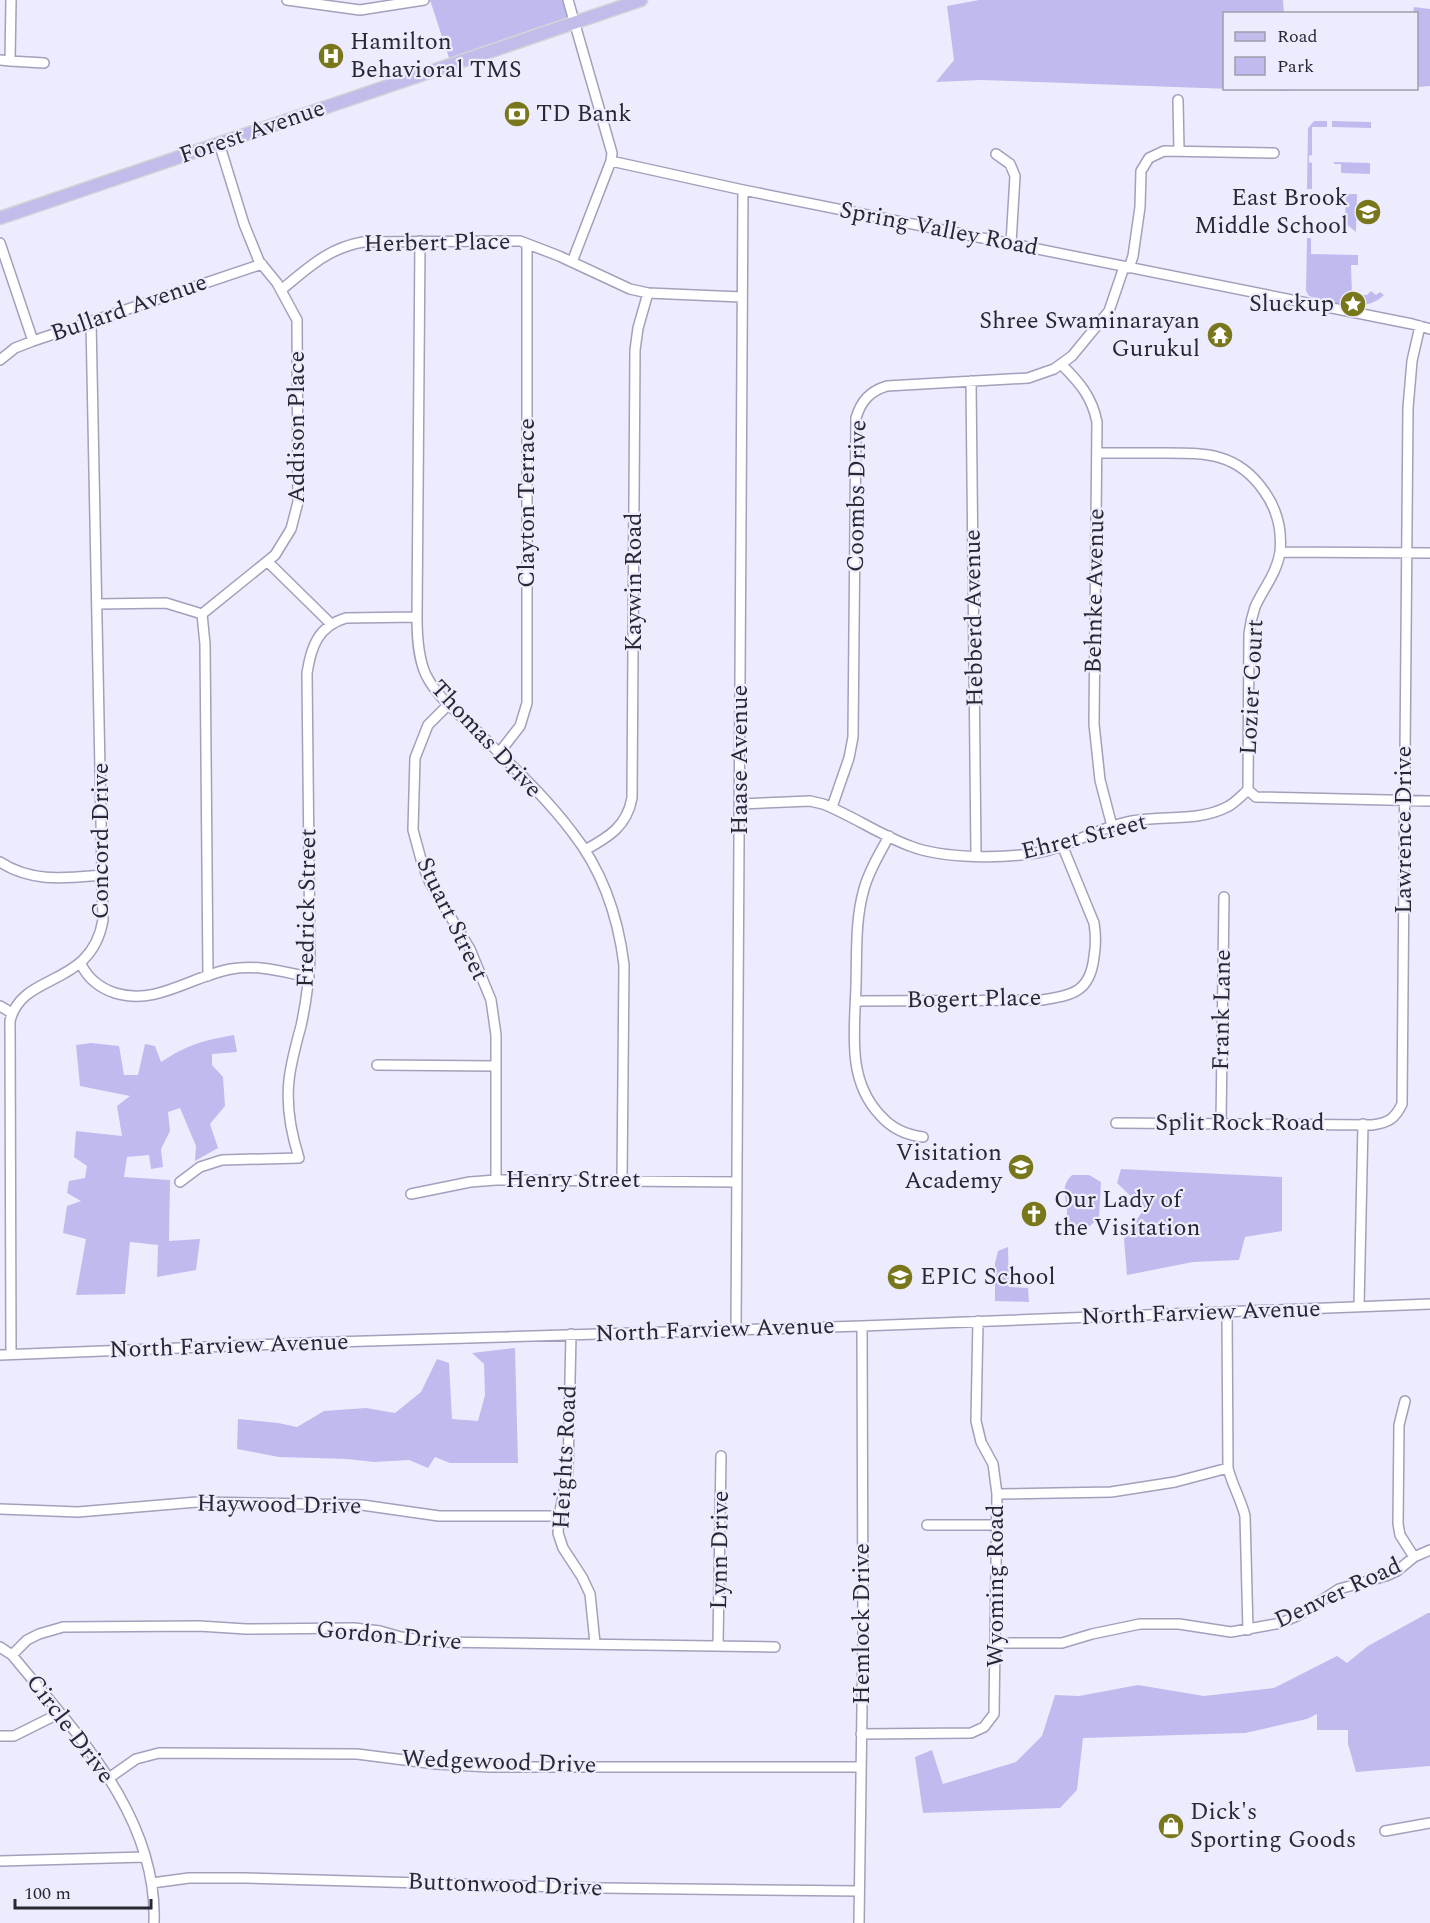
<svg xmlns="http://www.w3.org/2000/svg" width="1430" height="1923" font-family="Spectral,serif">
<rect width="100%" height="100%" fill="#edecfe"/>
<!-- green -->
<path fill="#bfbbee" d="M430,0H568L576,23L451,64Z
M979,0H1283L1284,13L1224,14V88H1289V91L981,80L936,82L954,60L947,6Z
M1414,7L1430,9V86L1417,87L1416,14L1413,13Z
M1314,121H1327V127H1312V155L1309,156V162L1312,163V189H1307L1308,128Z
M1332,121L1371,122V128L1332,127Z
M1333,162L1370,163V174L1341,173V164H1335Z
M1346,194H1357L1356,232L1345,223Z
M1307,238H1311V254L1358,255V265H1351L1352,295H1367L1371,291L1376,295L1380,292L1384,295C1365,314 1332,303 1309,296L1306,291Z
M234,1035L237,1052L212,1054V1065L223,1077L225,1106L210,1124L218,1148L195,1161L196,1146L180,1108L168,1112L170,1131L161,1149L163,1167L151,1169L149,1155L127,1157L124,1177L170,1180L169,1241L200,1239L196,1270L157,1277L158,1245L130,1242L125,1294L76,1295L86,1239L63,1233L67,1206L81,1201L67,1193L69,1181L85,1178L87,1166L74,1157L76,1131L122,1136L117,1106L130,1096L80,1086L76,1045L91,1043L119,1046L124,1075H138L145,1044L155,1046L161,1062C187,1045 204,1040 234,1035Z
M1121,1169L1282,1177V1231L1245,1237L1239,1260L1193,1262L1127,1275L1124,1239L1144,1209L1117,1183Z
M1072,1175H1089L1101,1182L1099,1218L1084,1231L1068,1230C1066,1223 1067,1218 1067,1211C1066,1196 1060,1187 1072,1175Z
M1008,1247L1009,1287L1028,1288L1029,1302L995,1301V1263L998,1251Z
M515,1348L518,1463H450L435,1457L428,1468L409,1460L374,1462L347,1459L279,1457L237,1449L238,1419L278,1423L297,1427L324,1411L366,1408L395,1413L421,1392L437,1359L449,1363L452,1419L478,1421L485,1395L484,1364L472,1353Z
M1428,1613H1430V1766L1356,1772L1348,1744V1730H1317V1714L1307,1719L1245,1733L1083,1738L1077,1790L1060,1808L923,1813L915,1757L932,1750L943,1784L1016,1762L1042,1736L1055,1695L1079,1696L1138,1685L1204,1696L1274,1688L1337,1656L1347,1663L1368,1646Z"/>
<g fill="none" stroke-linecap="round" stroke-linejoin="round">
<defs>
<path id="minor" d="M287,0L360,10L424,0
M568,0L612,153L611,161L743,190L1412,324L1430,329
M0,60L10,61L11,0
M10,61L44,63
M1178,100L1179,151
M996,154L1010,164L1015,176L1011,243
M420,241L417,617C417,637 418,658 426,675C437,697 458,713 475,729C508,762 544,795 572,832C603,871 618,916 624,965L622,1180
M0,243L33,341
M572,262L611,161
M1129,268L1133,256L1140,207L1141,171L1149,158L1164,151L1274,153
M281,290C308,268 328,248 363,242L520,241L559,256L630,289L648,293L741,297
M0,360L15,348L33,341L262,264
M1062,365C1080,383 1092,397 1097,422L1094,724L1100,780L1112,826
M971,381L976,855
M1097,453C1118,453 1140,453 1162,453C1205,453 1237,452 1264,491C1277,509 1282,531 1280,552C1277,573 1263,589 1255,607C1252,616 1250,625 1249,634L1248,790
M1280,552L1430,553
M268,562L331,624
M97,604L166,603L202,614
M202,614L275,555L291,529L298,502L297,320L277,283L259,261L244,224L219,143
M202,614L205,644L208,976
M449,704L428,725L415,758L413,830L422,863L430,883L470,949L491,1000L496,1035V1180
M499,753L520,726L527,703V244
M1248,790L1256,797L1430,801
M740,804L810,801L823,804C853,816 880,835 910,846C943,859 1006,859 1041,852C1072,845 1100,827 1132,821C1163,815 1198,822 1227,807C1234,804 1241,796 1248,790
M832,807L849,758L853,737L856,418C861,401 870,391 887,386L1028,378L1054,369L1072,356L1109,311L1124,267
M889,836C880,853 869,870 864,889C855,920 857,953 856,985C855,1030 846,1079 880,1115C892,1129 906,1135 923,1137
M585,850C609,837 627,826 632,798L635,350L638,328L648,293
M0,862C32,883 66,878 103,875
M81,964C88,979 100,988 115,993C157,1006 191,976 231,969C257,964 283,972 309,977
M856,1001L1042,1000C1073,995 1090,992 1094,957C1096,945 1096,935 1094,923L1062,845
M0,1006L12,1013
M377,1065L495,1066
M1116,1123L1372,1125C1388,1123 1395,1119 1402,1104L1408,408L1412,361L1420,326
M1221,1123L1224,897
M180,1182L200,1167L222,1160L299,1158C291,1133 286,1107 289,1080C291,1062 296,1044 301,1026C306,1003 309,980 310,957L307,673C311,647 318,626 346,618L417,617
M411,1194L470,1182L496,1180L737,1182
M1359,1306L1363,1124
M1227,1312L1228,1468C1232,1485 1241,1499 1245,1516L1248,1630
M736,1330L743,190
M571,1334L568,1472L559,1516L558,1533L563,1548L582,1577L590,1594L595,1643
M11,1354L10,1021C22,971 91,989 103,920L91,321
M0,1355L334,1342L862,1326L1430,1304
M1405,1401L1399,1425L1398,1524L1400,1535L1414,1557
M997,1494L1111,1492L1175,1482L1228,1468
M0,1509L78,1512L197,1502L362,1505L439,1516H559
M927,1525H996
M996,1643H1062L1092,1634L1140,1624H1179L1231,1632L1281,1623L1299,1615L1339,1589L1386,1576L1397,1571L1414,1557L1430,1550
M718,1644L721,1456
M0,1647L12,1655C75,1732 158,1815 154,1923
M12,1655L27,1640L39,1634L63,1627L199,1626L246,1629L354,1628L380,1631L401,1637L436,1642L775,1647
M861,1734L971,1733L984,1727L994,1714L997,1494L993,1464L981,1442L976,1421L978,1321
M0,1736H14L60,1713
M109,1778L136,1759L159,1753L357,1754L436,1764L489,1767H860
M1385,1831L1430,1823
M0,1861L145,1857
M152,1883L189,1878H244L600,1888L859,1891
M859,1923L863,1636L862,1326"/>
<path id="major" d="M0,218L641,0"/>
</defs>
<!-- minor casing -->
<use href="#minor" stroke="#a2a0bb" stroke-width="12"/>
<!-- major casing -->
<use href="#major" stroke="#d4d4d6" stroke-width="15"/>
<!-- minor -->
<use href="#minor" stroke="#fff" stroke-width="9"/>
<!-- major -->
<use href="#major" stroke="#c1bce9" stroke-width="12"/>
</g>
<!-- icons -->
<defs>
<symbol id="hospital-disc" viewBox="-11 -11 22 22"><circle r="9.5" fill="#79771c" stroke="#edecfe"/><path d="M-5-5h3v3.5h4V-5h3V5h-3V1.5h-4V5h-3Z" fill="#fff"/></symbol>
<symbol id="bank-disc" viewBox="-11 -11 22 22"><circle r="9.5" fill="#79771c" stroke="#edecfe"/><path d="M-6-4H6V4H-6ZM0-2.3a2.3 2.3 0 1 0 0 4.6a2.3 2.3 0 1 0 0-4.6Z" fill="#fff"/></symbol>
<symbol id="school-disc" viewBox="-11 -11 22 22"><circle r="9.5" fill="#79771c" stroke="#edecfe"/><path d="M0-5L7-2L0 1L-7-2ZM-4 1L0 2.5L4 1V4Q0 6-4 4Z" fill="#fff"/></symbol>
<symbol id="sight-disc" viewBox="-11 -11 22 22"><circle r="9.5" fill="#79771c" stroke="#edecfe"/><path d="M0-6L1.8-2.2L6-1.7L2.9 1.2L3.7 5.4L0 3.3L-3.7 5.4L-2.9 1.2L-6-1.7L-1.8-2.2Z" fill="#fff"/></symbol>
<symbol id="temple-disc" viewBox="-11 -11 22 22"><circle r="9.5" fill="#79771c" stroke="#edecfe"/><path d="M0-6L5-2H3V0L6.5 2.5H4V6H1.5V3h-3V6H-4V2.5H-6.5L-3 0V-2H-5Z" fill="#fff"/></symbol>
<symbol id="church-disc" viewBox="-11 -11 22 22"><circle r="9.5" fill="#79771c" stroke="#edecfe"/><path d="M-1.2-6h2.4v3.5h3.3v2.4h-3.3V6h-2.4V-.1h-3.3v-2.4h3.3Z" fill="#fff"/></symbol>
<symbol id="shop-disc" viewBox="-11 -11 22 22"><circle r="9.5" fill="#79771c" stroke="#edecfe"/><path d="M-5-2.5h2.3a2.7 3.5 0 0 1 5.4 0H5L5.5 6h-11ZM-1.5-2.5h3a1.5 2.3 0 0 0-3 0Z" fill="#fff"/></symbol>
</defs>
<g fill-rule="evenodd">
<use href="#hospital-disc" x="316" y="41" width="30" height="30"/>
<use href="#bank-disc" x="502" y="99" width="30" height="30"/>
<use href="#school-disc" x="1353" y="197" width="30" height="30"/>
<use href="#sight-disc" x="1338" y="289" width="30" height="30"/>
<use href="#temple-disc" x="1205" y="320" width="30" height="30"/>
<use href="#school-disc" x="1006" y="1152" width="30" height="30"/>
<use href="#church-disc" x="1019" y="1199" width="30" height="30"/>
<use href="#school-disc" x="885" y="1262" width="30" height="30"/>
<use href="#shop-disc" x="1156" y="1811" width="30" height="30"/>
</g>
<g text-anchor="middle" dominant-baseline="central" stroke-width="4.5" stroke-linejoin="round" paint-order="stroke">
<!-- poi labels -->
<g font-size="24" fill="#282732" stroke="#edecfe" text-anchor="start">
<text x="350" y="42">Hamilton<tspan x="350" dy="28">Behavioral TMS</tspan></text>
<text x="536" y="114">TD Bank</text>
<text x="1348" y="198" text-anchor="end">East Brook<tspan x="1348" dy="28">Middle School</tspan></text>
<text x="1334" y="304" text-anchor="end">Sluckup</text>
<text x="1200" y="321" text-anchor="end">Shree Swaminarayan<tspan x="1200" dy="28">Gurukul</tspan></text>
<text x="1002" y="1153" text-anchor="end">Visitation<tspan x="1002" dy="28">Academy</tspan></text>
<text x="1054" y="1200">Our Lady of<tspan x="1054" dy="28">the Visitation</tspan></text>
<text x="920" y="1277">EPIC School</text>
<text x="1190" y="1812">Dick's<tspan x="1190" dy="28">Sporting Goods</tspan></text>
</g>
<!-- street labels -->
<g font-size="24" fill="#282732" stroke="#edecfe">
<text transform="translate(252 132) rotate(-19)">Forest Avenue</text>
<text transform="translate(939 229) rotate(11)">Spring Valley Road</text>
<text transform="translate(437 243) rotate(-1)">Herbert Place</text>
<text transform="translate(129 308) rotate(-19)">Bullard Avenue</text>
<text transform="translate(297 427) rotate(-90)">Addison Place</text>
<text transform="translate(857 496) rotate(-89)">Coombs Drive</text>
<text transform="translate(527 503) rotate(-90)">Clayton Terrace</text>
<text transform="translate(634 582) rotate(-90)">Kaywin Road</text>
<text transform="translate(1095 591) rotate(-89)">Behnke Avenue</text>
<text transform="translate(974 618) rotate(-91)">Hebberd Avenue</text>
<text transform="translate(1252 687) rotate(-87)">Lozier Court</text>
<text transform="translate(486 739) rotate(47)">Thomas Drive</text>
<text transform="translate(740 760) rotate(-90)">Haase Avenue</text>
<text transform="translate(1404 830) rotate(-90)">Lawrence Drive</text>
<text transform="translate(1084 837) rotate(-14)">Ehret Street</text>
<text transform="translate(101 841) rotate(-90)">Concord Drive</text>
<text transform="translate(307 908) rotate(-89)">Fredrick Street</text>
<text transform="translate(452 919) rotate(64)">Stuart Street</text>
<text transform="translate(974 999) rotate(-1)">Bogert Place</text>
<text transform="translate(1222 1010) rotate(-89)">Frank Lane</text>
<text x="1240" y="1123">Split Rock Road</text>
<text x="573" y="1180">Henry Street</text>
<text transform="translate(1201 1313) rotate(-2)">North Farview Avenue</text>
<text transform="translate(715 1330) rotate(-2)">North Farview Avenue</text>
<text transform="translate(229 1346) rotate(-2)">North Farview Avenue</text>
<text transform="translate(565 1457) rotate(-87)">Heights Road</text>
<text transform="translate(279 1505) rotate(1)">Haywood Drive</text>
<text transform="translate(720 1550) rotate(-89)">Lynn Drive</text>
<text transform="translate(996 1586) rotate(-90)">Wyoming Road</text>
<text transform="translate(1338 1593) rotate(-25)">Denver Road</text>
<text transform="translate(862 1624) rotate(-90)">Hemlock Drive</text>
<text transform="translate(389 1636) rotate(5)">Gordon Drive</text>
<text transform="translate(70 1729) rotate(53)">Circle Drive</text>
<text transform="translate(499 1762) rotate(2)">Wedgewood Drive</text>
<text transform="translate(505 1885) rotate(2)">Buttonwood Drive</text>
</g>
</g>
<!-- legend -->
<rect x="1223" y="12" width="195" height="78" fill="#edecfe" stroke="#9e9dac" stroke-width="1.5"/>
<rect x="1235" y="32" width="30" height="9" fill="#c1bce9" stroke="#9e9dac" stroke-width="1.5"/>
<text x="1277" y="42" font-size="18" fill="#282732">Road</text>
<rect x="1235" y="57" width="30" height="18" fill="#bfbbee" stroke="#9e9dac" stroke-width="1.5"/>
<text x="1277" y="72" font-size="18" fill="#282732">Park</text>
<!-- scale -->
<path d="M15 1899v9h136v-9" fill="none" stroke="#282732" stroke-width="3"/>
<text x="24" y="1899" font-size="18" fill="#282732" stroke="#edecfe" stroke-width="4.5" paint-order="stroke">100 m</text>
</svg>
